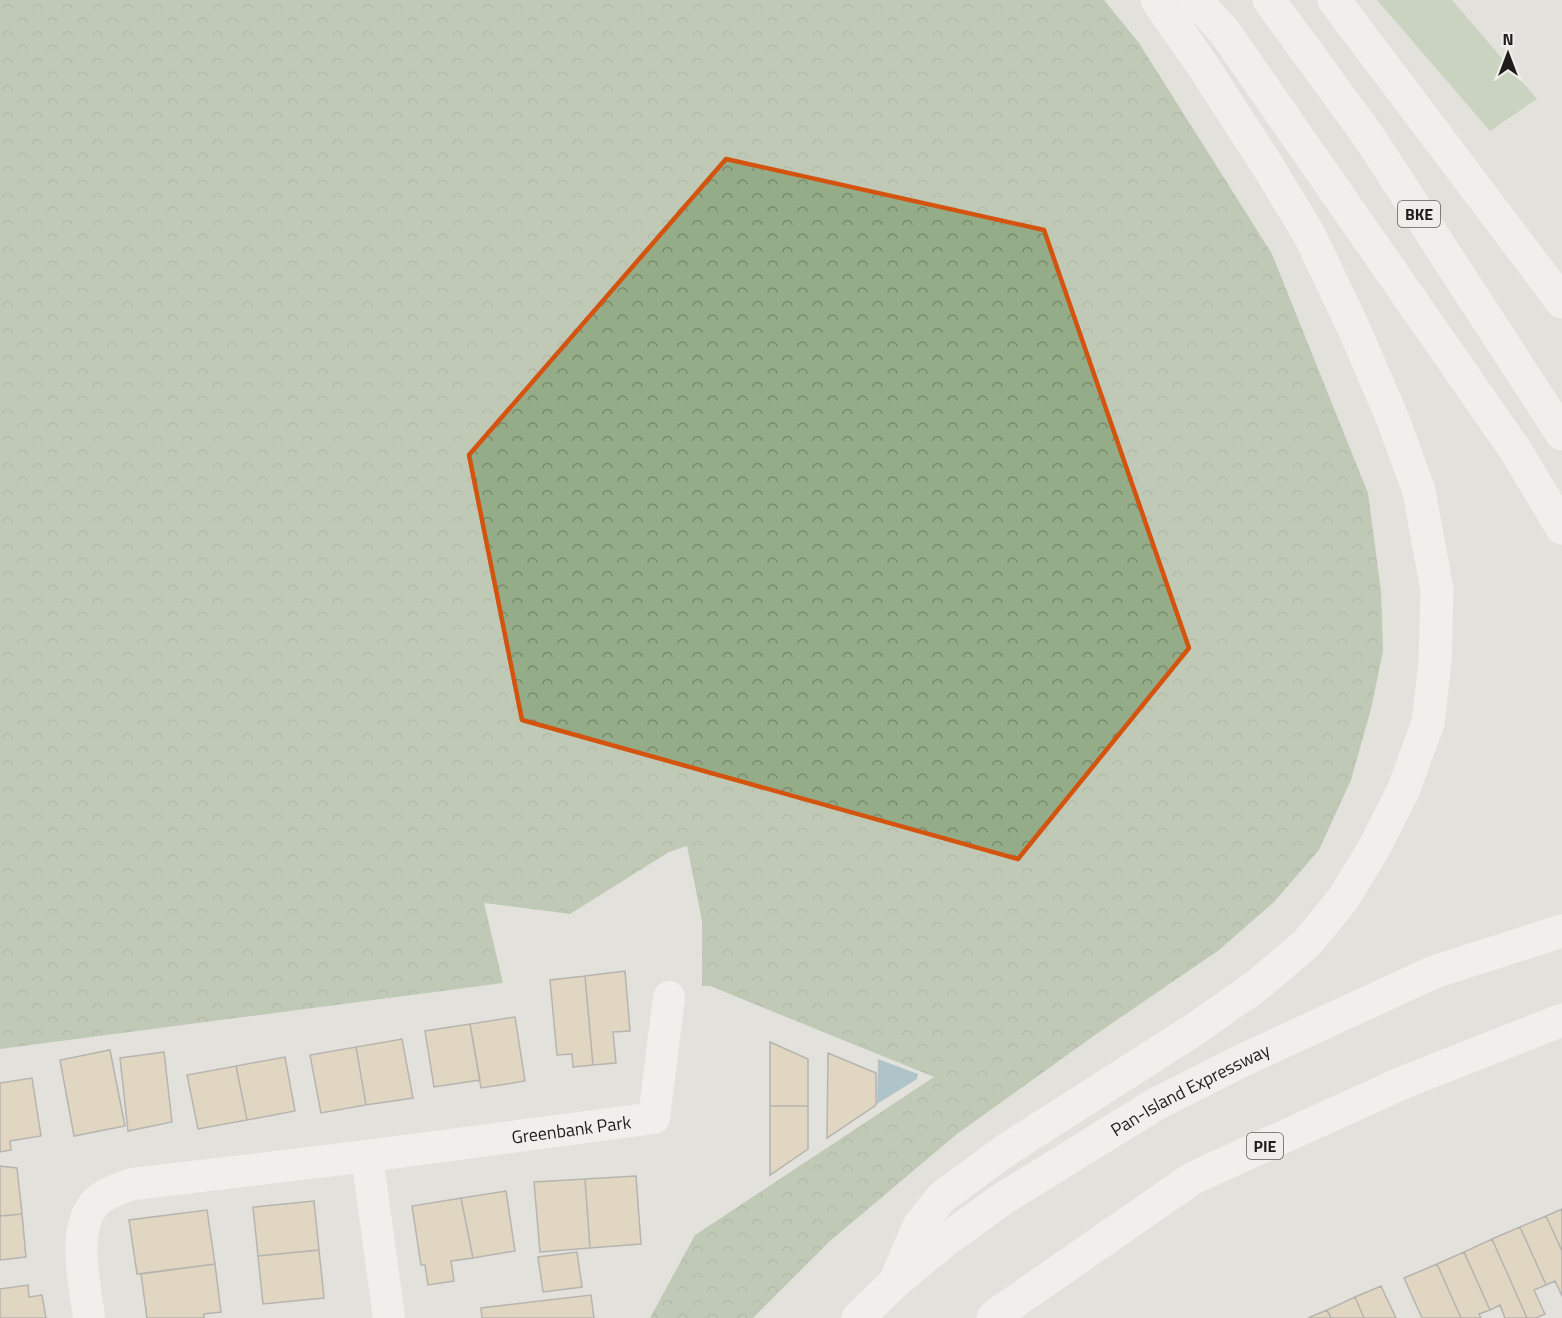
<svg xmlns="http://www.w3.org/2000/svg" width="1562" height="1318" font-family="'Titillium Web',sans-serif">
<defs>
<pattern id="forest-crowns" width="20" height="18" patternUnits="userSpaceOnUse" patternTransform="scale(1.5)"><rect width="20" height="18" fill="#95ac88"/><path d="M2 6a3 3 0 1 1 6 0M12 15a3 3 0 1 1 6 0" fill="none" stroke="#798b6e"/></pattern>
</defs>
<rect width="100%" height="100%" fill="#e3e1dc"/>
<!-- grass -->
<path fill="#aac09d" d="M1377,0H1452L1537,99L1490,131Z"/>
<!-- forest -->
<path fill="url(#forest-crowns)" d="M0,0H1104L1139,43L1272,254L1368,493L1381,591L1383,651L1371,709L1351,780L1319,850L1274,902L1219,950L1095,1035L957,1134L830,1241L753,1318H650L695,1235L934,1077L710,986H702V921L687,846L669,852L570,914L484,903L503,983L0,1049Z"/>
<!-- water -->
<path fill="#70a0b0" d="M878,1059L918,1074L917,1079L877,1104Z"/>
<!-- building -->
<path fill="#dbc7a1" stroke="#7f7d79" stroke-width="1.5" d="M625,971L630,1031L613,1032L616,1063L593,1065L585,976Z
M585,976L593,1065L573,1067L572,1054L557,1055L550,980Z
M515,1017L525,1081L481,1088L470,1024Z
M470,1024L480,1080L434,1087L425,1031Z
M402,1039L413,1098L366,1105L356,1047Z
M770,1042L808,1059V1106H770Z
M356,1047L366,1105L321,1113L310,1055Z
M110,1050L125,1126L74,1136L60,1060Z
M164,1052L172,1122L128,1131L120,1058Z
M828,1053L876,1073V1105L827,1138Z
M285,1057L295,1111L247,1120L236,1066Z
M236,1066L247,1120L198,1129L187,1075Z
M32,1078L41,1136L10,1141L11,1150L0,1152V1083Z
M770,1106H808V1149L770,1175Z
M0,1166L17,1168L22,1214L0,1216Z
M636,1176L641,1244L590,1248L585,1179Z
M585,1179L590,1248L540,1252L534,1182Z
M506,1191L515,1251L473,1258L461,1198Z
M461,1198L473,1258L451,1261L454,1281L428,1285L425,1265H421L412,1206Z
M314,1201L319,1250L258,1256L253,1207Z
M1562,1209V1251L1546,1216Z
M207,1210L215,1264L137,1274L129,1220Z
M22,1214L26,1257L0,1260V1216Z
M1546,1216L1562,1251V1296L1555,1281L1546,1285L1520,1227Z
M1520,1227L1546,1285L1534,1290L1545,1314L1536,1318H1527L1492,1239Z
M1492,1239L1527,1318H1505L1500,1305L1490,1310L1464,1252Z
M319,1250L324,1298L263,1304L258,1256Z
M577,1252L582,1287L543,1292L538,1257Z
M1464,1252L1490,1310L1479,1314L1481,1318H1461L1437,1264Z
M215,1264L221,1312L204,1314V1318H147L141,1274Z
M1437,1264L1461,1318H1422L1404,1278Z
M28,1285L29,1297L42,1295L46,1318H0V1289Z
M1381,1286L1396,1318H1364L1355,1297Z
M591,1295L594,1318H482L481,1308Z
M1355,1297L1364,1318H1331L1327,1310Z
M1327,1310L1331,1318H1308Z"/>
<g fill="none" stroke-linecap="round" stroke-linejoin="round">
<!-- minor -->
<g stroke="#fff" stroke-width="32">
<path d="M367,1156L389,1318"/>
<path id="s1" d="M89,1318C85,1284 71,1231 95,1203C105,1193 120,1188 133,1184L367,1156L654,1118L669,997"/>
</g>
<!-- motorway -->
<g stroke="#fff" stroke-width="33">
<path d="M1195,0L1224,31L1516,451L1562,528"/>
<path d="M1269,0L1369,137L1562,434"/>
<path d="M1334,0L1562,302"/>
<path d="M895,1282L919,1226L942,1197L1006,1150L1192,1031L1255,987L1307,943L1343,899L1374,848L1403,791L1428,723L1435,662L1437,590L1419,491L1392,417L1354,329L1310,236L1267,165L1203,66L1157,0"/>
<path id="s2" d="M858,1318L895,1282L947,1239L1001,1200L1156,1104L1243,1060L1434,972L1562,931"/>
<path d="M993,1318L1000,1312L1193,1178L1402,1083L1562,1020"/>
</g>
</g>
<!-- marked area -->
<path d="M0 0H1562V1318H0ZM726,159L1044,230L1189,648L1018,859L522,720L469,455Z" fill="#e3e1dc" fill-opacity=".55" fill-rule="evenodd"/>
<path fill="none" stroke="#d4530e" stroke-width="4.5" stroke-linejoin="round" d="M726,159L1044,230L1189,648L1018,859L522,720L469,455Z"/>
<g text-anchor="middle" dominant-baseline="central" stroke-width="6" stroke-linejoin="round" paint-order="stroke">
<!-- shield labels -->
<g fill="#f0eeea" stroke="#5d5c59" stroke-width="1.5">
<rect x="1398" y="201" width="42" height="26" rx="4.5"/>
<rect x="1247" y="1133" width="36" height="26" rx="4.5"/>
</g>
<g font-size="16" font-weight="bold" fill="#1e1d1b">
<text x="1419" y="214">BKE</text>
<text x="1265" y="1146">PIE</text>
</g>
<!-- street labels -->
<g font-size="18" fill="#1e1d1b" stroke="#f0eeea">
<text stroke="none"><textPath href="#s2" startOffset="405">Pan-Island Expressway</textPath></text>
<text stroke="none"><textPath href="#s1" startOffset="603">Greenbank Park</textPath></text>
</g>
</g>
<!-- north arrow -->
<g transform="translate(1508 54)" stroke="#f0eeea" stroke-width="4.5" paint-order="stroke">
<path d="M0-4.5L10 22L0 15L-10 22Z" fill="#1e1d1b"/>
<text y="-9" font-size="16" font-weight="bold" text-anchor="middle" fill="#1e1d1b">N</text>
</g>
</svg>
